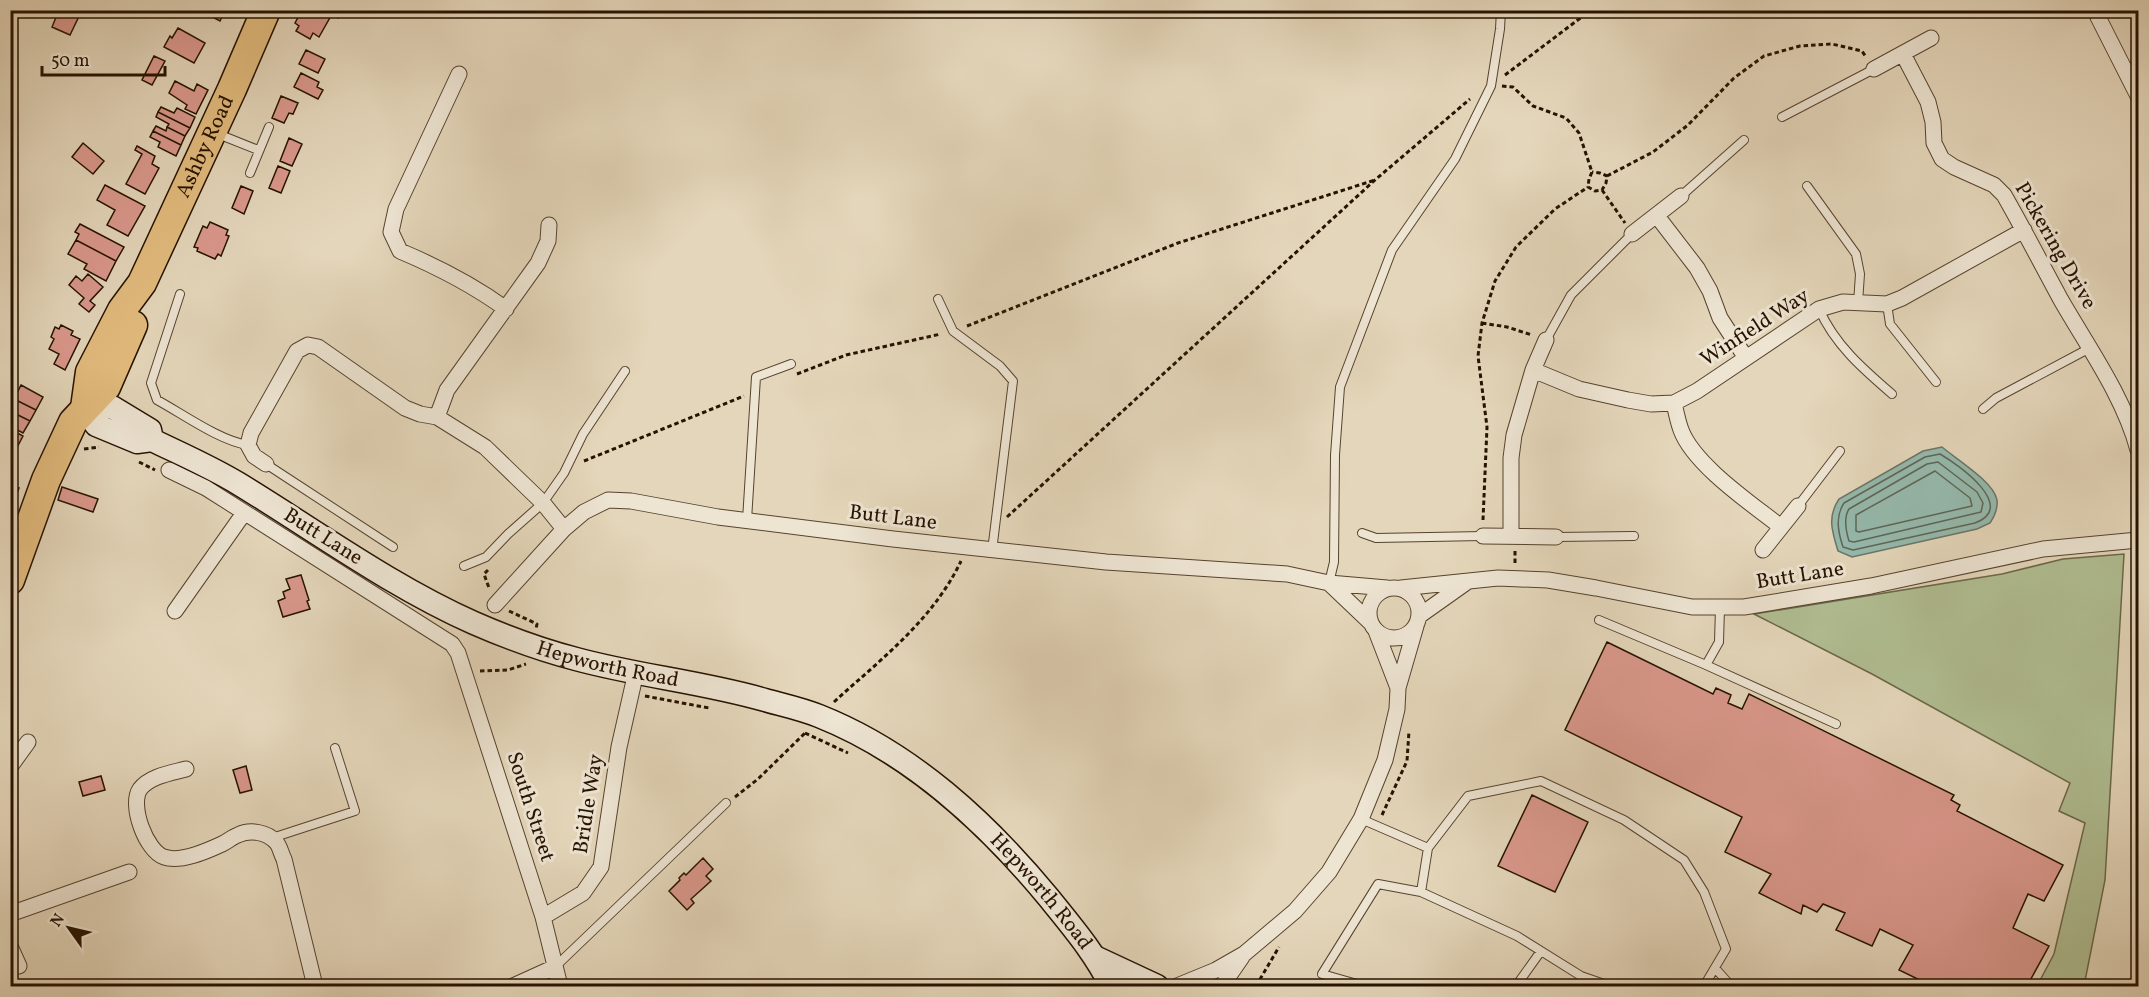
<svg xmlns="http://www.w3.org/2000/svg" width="2149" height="997" font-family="Vollkorn,serif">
<rect width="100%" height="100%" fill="#e4d6ba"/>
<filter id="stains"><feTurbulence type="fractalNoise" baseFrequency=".00333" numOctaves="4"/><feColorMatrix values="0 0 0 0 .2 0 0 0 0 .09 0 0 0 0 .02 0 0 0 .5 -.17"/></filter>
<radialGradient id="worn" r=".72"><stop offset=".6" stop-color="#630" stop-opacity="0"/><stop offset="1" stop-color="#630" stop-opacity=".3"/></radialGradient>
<!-- green -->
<path fill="#b0be92" stroke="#6b6849" stroke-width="1.5" d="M2124,554L2105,880L2084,986H2037L2054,954L2085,823L2059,811L2070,783L1872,674L1754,614L2002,574L2063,559Z"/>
<!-- water -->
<path fill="#95b9ad" stroke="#697668" stroke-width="1.5" d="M1942,447C1956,459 1994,482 1997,500C1998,508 1994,517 1990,523L1977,529L1852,557L1838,551C1832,531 1827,517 1839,499L1923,451Z"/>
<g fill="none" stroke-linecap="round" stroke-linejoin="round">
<!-- shore -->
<path stroke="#5e6656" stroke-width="1.5" d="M1940,454C1959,465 2018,507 1975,523L1853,550L1843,547C1838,532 1835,517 1844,503L1925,457Z
M1938,462L1977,492L1983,503L1981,512L1854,542L1849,541C1846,531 1843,518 1849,509L1927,464Z
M1935,471L1970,498L1972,506L1859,532L1856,531V515Z"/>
</g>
<!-- building -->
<path fill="#da988c" stroke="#261200" stroke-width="1.5" d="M59,10H82L70,35L52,27Z
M199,10H225L220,21Z
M302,10H325L332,14L319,37L313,33L310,39L296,31L299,26L295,23Z
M325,10H342L338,18Z
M178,28L205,43L194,63L164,47L170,36L172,38Z
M306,50L325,59L318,73L299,64Z
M154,56L165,61L152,85L142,80Z
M301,73L319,82L317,87L323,90L318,99L294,87Z
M175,81L194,91L197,84L208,90L196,114L185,109L187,105L169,93Z
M281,96L298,103L293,114L289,113L284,123L272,118Z
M161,107L174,113L177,108L195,117L190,128L158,112Z
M158,112L190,128L185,136L167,127L169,124L156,117Z
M156,126L166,131L167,127L185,136L181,145L153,131Z
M153,131L181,145L176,156L158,147L160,142L150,137Z
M289,138L302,144L292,166L280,161Z
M83,143L104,161L93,174L72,157Z
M137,146L155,156L152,164L159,168L145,194L126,184L142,154L135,150Z
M278,166L290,171L281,193L269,188Z
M105,185L145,206L128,236L107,225L115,210L97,200Z
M241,186L253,191L244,214L232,208Z
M210,222L228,230L226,235L229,236L221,256L218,254L215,259L197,251L198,248L194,247L203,226L207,228Z
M80,224L124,247L116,261L76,240L79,234L75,232Z
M76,240L116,261L106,281L84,269L87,264L68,254Z
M88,274L103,287L90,301L95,305L89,312L79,304L84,298L69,285L76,276L82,281Z
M61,325L73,331L71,335L80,339L65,370L54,364L59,354L49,349L54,339L51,337L55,327L59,329Z
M21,385L43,397L36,410L14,399Z
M14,399L36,410L30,421L10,411V405Z
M10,411L30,421L23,433L10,426Z
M10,429L23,436L14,453L10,451Z
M10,485L19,488L11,510L10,509Z
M62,487L98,499L93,512L58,500Z
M301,575L309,600L307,601L310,609L283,617L278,601L285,598L283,592L290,589L286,579Z
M1607,642L1713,694L1716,688L1731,695L1728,703L1742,709L1749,694L1954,795L1951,800L1960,805L1957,811L2063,865L2044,901L2028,894L2013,928L2049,946L2027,986H1932L1899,970L1913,945L1880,929L1872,946L1836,930L1845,913L1823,904L1817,912L1803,905L1801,914L1759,893L1771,874L1725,852L1742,817L1565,730Z
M246,766L252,790L240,793L233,770Z
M101,776L105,790L83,796L79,782Z
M1532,795L1588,822L1555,892L1498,866Z
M703,858L713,869L706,876L711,881L691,899L694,903L687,910L669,891L680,880L679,878L684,873L686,875Z"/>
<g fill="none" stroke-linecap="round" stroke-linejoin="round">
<defs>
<path id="lane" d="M1782,117L1874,69
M218,134L258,150
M250,173L269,127
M1807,186L1856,254L1860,274L1858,303
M1681,196L1744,140
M180,294L151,383L157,400C183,414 220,441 248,445
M938,299L953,331L1000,366L1013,381L992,551
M1887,304L1890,324L1936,382
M1819,309C1835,345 1863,369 1892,394
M1546,340L1571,295L1632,234
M1983,409L1996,398L2090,348
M266,464L393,547
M1798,506L1840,451
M747,520L756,377L791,364
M1362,533L1376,538L1483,536
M1556,537L1634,536
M464,566L486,557L508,534L543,503L564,473L583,434L625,371
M1329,583L1334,562L1335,455L1340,387L1392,250L1455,159L1491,86L1500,29L1501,10
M1599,620L1706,665L1719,642L1720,608
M1706,665L1836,724
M1361,819L1428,848
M272,838L355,811L335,748
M556,966L726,803
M1715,968L1731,986
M1364,986L1322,974L1378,884L1421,892
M1516,986L1541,951
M1610,986L1581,976L1517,936L1421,892L1428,848L1468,796L1541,781L1624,820L1684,860L1704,892L1726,949L1704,986"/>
<path id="street" d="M2098,17L2138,96
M1903,54L1928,102L1933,122L1934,143L1942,159L1954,167L1994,185L2004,195C2024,230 2042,265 2061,300C2088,347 2124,397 2138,450
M1874,69L1931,38
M459,74L396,209L391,232L400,251C438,267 473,285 506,309
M1657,216L1697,268L1710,291L1720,318L1746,358
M1632,234L1681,196
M1546,340L1533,370L1579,389L1628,400L1651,404L1674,403L1697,391L1819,309L1843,302L1887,304L1902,298L2024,230
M1674,403C1676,412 1678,422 1681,430C1694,465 1752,504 1781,527
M437,417L447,390L538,263L548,241L549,225
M266,464L254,456L248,445L251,433L297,351L308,345L318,347L405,408L420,414L437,417L485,447L543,503L564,529
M169,470L206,488L452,644L458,653L543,917L560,986
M1483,536L1556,537
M1511,536V458L1514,435L1533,370
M1763,550L1798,506
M1329,583L1371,623
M1369 613a25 25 0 1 1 50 0a25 25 0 1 1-50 0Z
M1401,588L1498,578L1548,580L1596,588L1692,607H1744L1871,586L2043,549L2138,540
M495,605L564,529L584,512L608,500L631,501L718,517L893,539L1106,562L1287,574L1329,583L1387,588
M175,611L244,513
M1419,616L1467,582
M1376,631L1398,688
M10,767L28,742
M186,769C171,773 150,776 140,789C129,805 146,851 164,857C180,863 207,851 222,844C227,842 232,837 238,835C250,829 267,832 276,842C280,846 281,854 284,859L315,986
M10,914L129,872
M543,917L583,893L601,867L619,747L636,672
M10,946L19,966
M513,986L555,967
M1177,986L1216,970L1244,954L1295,911L1329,872L1361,819L1385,760L1397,709L1398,688L1416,626
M1222,986L1242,957"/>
<g id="secondary">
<path id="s1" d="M85,408L96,425L137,442L152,440C181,454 211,467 239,484C316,531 391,586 474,623C506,637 541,650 576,659C638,676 703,682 765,700C783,705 802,709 819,716C912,753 987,823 1049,898C1073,928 1094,952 1111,986"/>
<path d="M85,408L112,407L150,430L152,440"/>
<path d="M1097,958L1157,986"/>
</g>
<g id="highway">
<path id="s2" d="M85,408L90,372L122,310L142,283L232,89L266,10"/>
<path d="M10,580L46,480L73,422L106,387L133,325"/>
</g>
</defs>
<!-- lane casing -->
<use href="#lane" stroke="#56432e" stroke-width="10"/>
<!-- street casing -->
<use href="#street" stroke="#56432e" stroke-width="17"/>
<!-- secondary casing -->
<use href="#secondary" stroke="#261200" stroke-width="25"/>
<!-- highway casing -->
<use href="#highway" stroke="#261200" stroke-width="31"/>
<!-- path -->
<path stroke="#261200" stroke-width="3" stroke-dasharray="4.5 3" stroke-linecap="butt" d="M1505,75L1591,10
M1502,86L1513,87L1533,106L1566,118L1579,133L1592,172L1589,179L1588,187L1595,191L1602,190L1606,183L1607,176L1600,173L1592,172
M1607,176L1653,152L1688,125L1734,78L1764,56L1800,46L1832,44L1862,51L1866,57
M1602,190L1625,223
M1482,323L1507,327L1532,335
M967,326L1178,243L1375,180
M797,374L846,355L941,334
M84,449L99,447
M584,461L744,396
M139,462L155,470
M1007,517L1375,180L1470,99
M1483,520L1487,427L1478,356L1482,323L1495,281L1516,247L1555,209L1588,187
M1515,551V565
M488,570L484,574L489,588
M509,611L537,624L536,629
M480,671L508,670L526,664
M645,696L709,708
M834,702C881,659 933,620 961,561
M805,733L848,753
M735,797L758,779L805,733
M1382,815L1407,761L1409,731
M1256,986L1279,947"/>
<!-- lane -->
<use href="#lane" stroke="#ede4d2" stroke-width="8"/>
<!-- street -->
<use href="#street" stroke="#ede4d2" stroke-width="15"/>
<!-- secondary -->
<use href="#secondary" stroke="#ede4d2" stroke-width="22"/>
<!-- highway -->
<use href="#highway" stroke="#e2bb7d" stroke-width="28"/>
</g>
<g text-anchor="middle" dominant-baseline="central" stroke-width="6" stroke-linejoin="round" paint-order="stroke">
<!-- street labels -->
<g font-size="21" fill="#261200" stroke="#ede4d2">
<text stroke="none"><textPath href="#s2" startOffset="290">Ashby Road</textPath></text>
<text transform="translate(2055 246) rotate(60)">Pickering Drive</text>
<text transform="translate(1755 328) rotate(-33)">Winfield Way</text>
<text transform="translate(893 518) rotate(7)">Butt Lane</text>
<text transform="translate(323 537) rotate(32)">Butt Lane</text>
<text transform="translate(1800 576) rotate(-9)">Butt Lane</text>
<text stroke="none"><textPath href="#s1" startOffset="591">Hepworth Road</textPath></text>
<text transform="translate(589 804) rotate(-81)">Bridle Way</text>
<text transform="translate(530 807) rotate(72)">South Street</text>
<text stroke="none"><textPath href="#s1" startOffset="1095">Hepworth Road</textPath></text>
</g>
</g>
<!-- margin -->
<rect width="2149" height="997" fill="none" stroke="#e4d6ba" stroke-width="36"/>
<rect x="12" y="12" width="2125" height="973" fill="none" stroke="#261200" stroke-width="3"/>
<rect x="18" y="18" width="2113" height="961" fill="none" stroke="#261200" stroke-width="1.5"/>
<!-- north arrow -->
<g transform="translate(69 928) rotate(304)" stroke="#ede4d2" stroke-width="4.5" paint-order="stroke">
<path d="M0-4.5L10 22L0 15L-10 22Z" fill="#261200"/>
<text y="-9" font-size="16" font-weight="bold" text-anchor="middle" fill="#261200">N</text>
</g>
<!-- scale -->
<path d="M42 66v9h123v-9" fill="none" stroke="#261200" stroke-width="3"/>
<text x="51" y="66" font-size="18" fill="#261200" stroke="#ede4d2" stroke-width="4.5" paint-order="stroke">50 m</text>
<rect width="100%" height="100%" filter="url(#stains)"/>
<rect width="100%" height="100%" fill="url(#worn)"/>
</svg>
